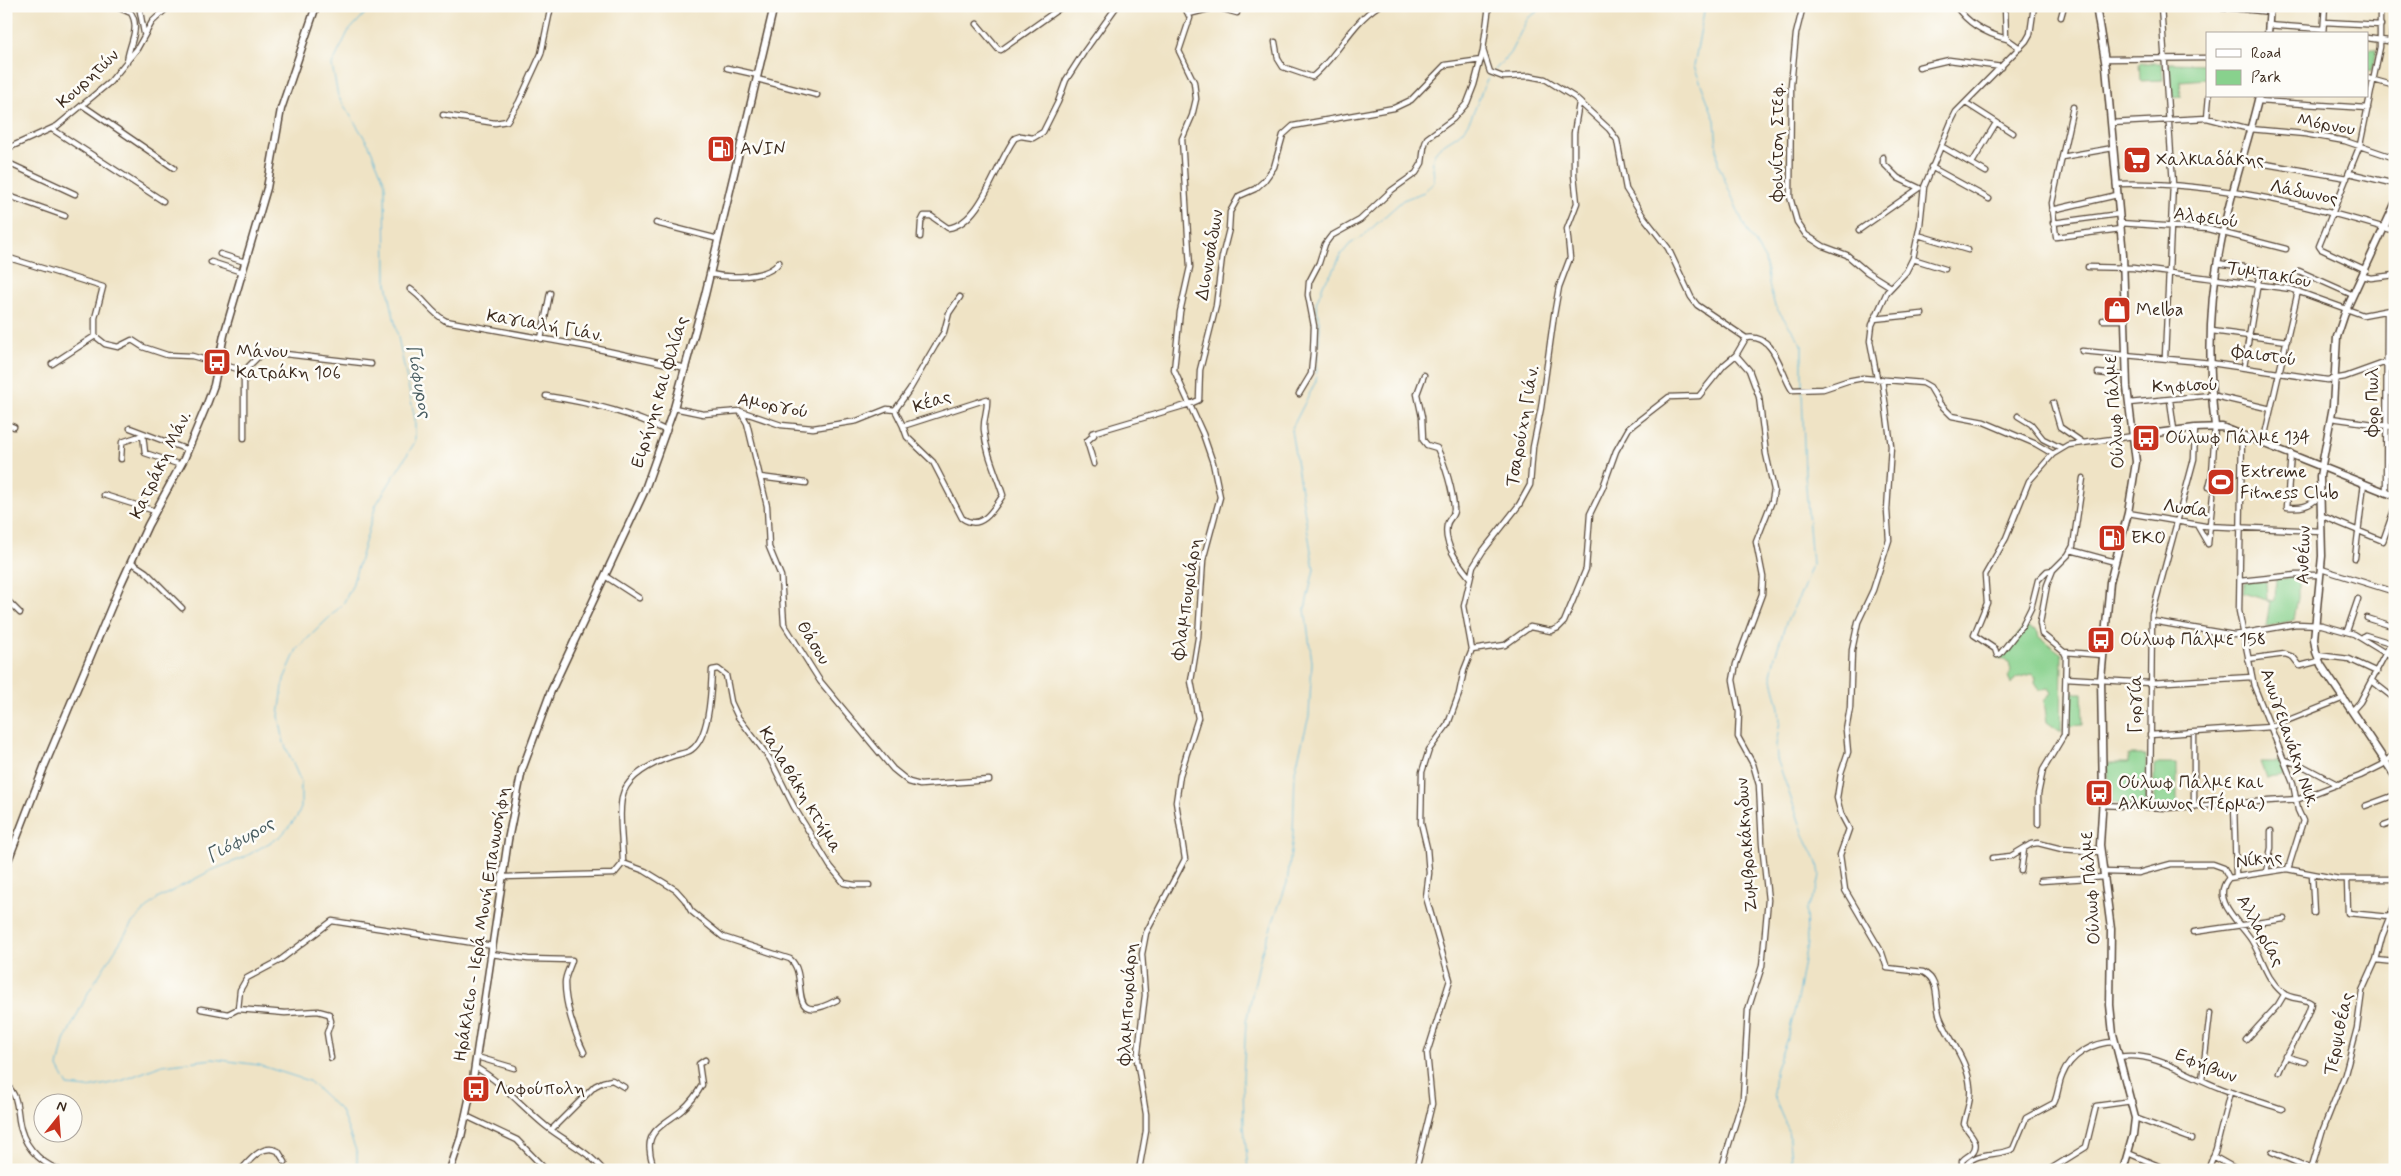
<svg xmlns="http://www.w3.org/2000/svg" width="2401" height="1176" font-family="Mynerve,sans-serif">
<rect width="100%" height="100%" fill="#fdfcf7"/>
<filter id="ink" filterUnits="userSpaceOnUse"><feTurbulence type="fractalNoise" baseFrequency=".02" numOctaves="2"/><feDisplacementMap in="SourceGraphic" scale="10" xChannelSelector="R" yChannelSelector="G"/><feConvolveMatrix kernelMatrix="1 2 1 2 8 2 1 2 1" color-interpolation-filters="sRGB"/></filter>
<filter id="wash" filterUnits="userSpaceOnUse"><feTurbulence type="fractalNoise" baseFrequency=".0096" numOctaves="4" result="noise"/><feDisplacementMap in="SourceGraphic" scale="20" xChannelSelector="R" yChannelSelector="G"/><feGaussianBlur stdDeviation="1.12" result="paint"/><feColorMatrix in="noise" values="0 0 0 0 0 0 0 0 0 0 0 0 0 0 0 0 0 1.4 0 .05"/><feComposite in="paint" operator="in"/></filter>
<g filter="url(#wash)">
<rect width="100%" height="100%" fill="#efe3c5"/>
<!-- green -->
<path fill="#88d18d" stroke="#627e56" d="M2367,49H2376L2372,71L2367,70Z
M2139,63H2162L2163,80L2140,81Z
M2169,63L2207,64V79L2180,81L2181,97L2171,98Z
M2298,577V597L2294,620L2266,627L2270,601L2243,593L2245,582L2266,581L2267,599L2275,600L2276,579Z
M2024,626L2037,630L2039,637L2062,654L2061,732L2047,722L2044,701L2051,693L2048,688L2040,690L2035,682L2036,677L2031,674L2016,678L2011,685L2008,676L2011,670L2009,662L1996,657L2003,656Z
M2068,693H2082L2083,725L2068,726Z
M2128,755H2146V803L2143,805L2119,804L2109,801L2108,763H2128Z
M2260,762H2280L2285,776L2266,778Z
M2154,764H2177V805L2154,806Z"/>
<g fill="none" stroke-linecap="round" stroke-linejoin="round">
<!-- stream -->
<path stroke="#5fb9dc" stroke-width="1" d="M1683,6L1693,9L1699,6
M1705,6L1694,66L1715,120L1718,164L1744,225L1765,260L1770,289L1775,306L1802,344V387
M1495,70L1510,53L1528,18L1546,6
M357,1170V1153L341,1111L309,1081L259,1065L213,1059L162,1065L121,1081L88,1088L68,1086L58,1067L64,1041L89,991L133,922L157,899L210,871L243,858L281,836L297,817L301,808V782L284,743L279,716L284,679L297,649L343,604L352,586L376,505L415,442V419L386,279L385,183L369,145L338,96L332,65L348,32L372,6
M1248,1170L1244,1126L1243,1077L1246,1022L1261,955L1287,883L1293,836L1295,771L1309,716L1312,662L1305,609L1314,569L1291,430L1316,381L1320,327L1316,303L1324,283L1334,270L1340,256L1350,244L1362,237L1403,200L1424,192L1434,181C1434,174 1432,163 1433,157C1437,144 1454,140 1462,131C1477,114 1478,93 1490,75
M1792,1170L1788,1129L1773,1094L1775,1071L1789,1033L1797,1000L1807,943L1806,910L1817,890L1820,875L1818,863L1804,835L1777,759L1776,745L1780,721L1779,708L1771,675L1775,656L1786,623L1802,591L1812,565L1805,474L1802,391"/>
</g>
</g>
<g filter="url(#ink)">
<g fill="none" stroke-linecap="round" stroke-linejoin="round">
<defs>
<path id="street" d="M115,6L131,13C141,29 128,46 127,62
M139,6L144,33
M1489,6L1483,50L1490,72L1503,77L1529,76L1545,79L1574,97L1609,129L1617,140L1626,189L1643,216L1668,248L1691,297L1697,305L1746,338C1776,333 1780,373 1792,390L1823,389L1847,381L1863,378L1923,383L1930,387L1940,404L1952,416L1984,422L2036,444L2053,454
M1803,6L1796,34L1791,85L1790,197L1797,222L1806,235L1823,246L1847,255L1867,272L1891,287
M1956,6C1968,24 1987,34 2007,39
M2005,6L2006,38L2020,48
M2161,6L2173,184L2165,357
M2213,6L2270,12
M1189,14L1216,7L1237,13
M2061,17L2064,6
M2324,22L2381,25
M977,24L998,49L1001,50L1063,6
M2268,25L2323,29
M2323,34L2325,6
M2367,38L2395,42
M2391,41L2395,6
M1275,42L1278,59L1283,67L1312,77C1338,56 1350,24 1378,6
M2105,59L2207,58
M1919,67L1949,60L2002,67
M727,68L758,75
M2367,78L2395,86
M757,79L817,95
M2258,101L2368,108
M1966,103L2013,133
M82,105L174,168
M2073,107L2052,203L2056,237L2121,229
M443,115L495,123L507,121L519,102L541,54L551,6
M2207,118L2209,96
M2111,123L2207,118L2250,129L2305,134L2345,141L2395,158
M52,129L163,201
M1941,146L1986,172
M6,149L57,126L110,82L137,49L152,22L169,6
M1883,157V163L1898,178L1919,188
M2062,157L2113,148
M2242,160L2347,178
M6,162L75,194
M1972,163L1996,123
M1931,167L1989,199
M2349,173L2395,184
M2116,184C2210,181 2305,204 2395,231
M6,195L65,216
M2052,210L2117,195
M656,223L718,239
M2053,223L2119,214
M2120,223L2208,229L2286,249
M1859,230L1919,188
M1918,235L1968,250
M920,237L921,222L924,216H931L948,228C982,223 996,163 1015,138L1021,136L1033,138L1043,132L1058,102L1066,80L1084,52L1117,6
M220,254L245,262
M6,257L103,287L95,318V336L105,344L118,347L132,340L143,347L167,355L192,356L238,369L244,379V438
M1913,259L1945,269
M211,262L242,272
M2217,263L2257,269L2260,271L2244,367
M2088,267L2133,268L2291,289L2363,315L2395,309
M2366,270L2321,249L2319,246L2360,145L2380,47V6
M2299,271L2353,295
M710,274C727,278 769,279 779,262
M2363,276L2371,278L2395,275
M410,289C424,298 432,314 446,321L589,347L686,368
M1874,319L1922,314
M2103,320H2126
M2212,331L2287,341
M541,339L550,293
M2082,351L2211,363L2327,380L2345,377L2395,359
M52,364L95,336
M242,373L260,355L268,352L371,364
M2098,373L2127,376
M1424,375L1417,394L1422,417L1423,440L1427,445L1437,448C1445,464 1453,491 1454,508C1455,517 1448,518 1447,525C1443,545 1459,564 1470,578
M1877,378L1870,341L1872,325L1887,292L1906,272L1913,258L1920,225L1924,187L1952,120L1956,112L2026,41L2030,34L2034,6
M1882,379L1891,446L1887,510L1889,540L1873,590L1858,622L1852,650L1850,708L1846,730L1848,752L1841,773L1837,798L1841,814L1849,829L1840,855L1845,890L1882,953L1887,968L1923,972C1941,981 1934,1002 1940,1017C1949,1040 1968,1060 1970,1087C1972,1100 1966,1111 1964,1124C1968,1133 1982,1142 1972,1153C1969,1156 1965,1157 1962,1161V1165L1965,1167
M1299,394L1311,374L1313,353L1314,326L1308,295L1309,282L1319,263L1325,244L1331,236L1360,220L1392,190L1416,173L1422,163L1424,147L1427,138L1453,119L1467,103L1474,85L1483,51
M546,396C587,402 629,412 667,431
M2170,400L2174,430
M2053,403L2060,427L2082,442
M2129,403L2211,395L2271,409
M674,408L703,414L740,411L781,425L813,428L857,421L887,409L895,410
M895,410L903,426L987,399C988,411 983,418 984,430C986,453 996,473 1003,495C994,509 981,532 962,518L933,462L907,437L903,426
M895,410L910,389L935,346L944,332L949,313L960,297
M740,411L747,423L767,506L769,547L781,576L784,624L820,681L893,769L909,782L920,785L989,780
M2018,416L2031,424L2043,439L2061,448
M2331,418L2395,427
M6,424L14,427
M130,428L188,450
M2242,434L2239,611L2254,686L2293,783L2298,810L2303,821L2288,869
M143,435L145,453L181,465
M2263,443L2298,291
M2291,453L2287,507C2302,508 2308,507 2319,497
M121,459L122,442L143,435
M1094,464L1087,441L1094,435L1092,433L1190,404L1199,400L1200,370L1216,306L1222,257L1229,229L1230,212L1239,196L1255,189L1264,181L1274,167L1283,135L1293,126L1394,108L1411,100L1445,65L1481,60
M760,477L806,483
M2209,487L2212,475L2215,426
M2386,493L2387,312
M104,495L155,511
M2128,513L2205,526L2321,531
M2320,515L2383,541L2395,507
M2197,525L2208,544
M2208,544L2213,495
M2071,550L2115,562
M2355,558L2364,483
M131,562L146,572L182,608
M2321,569L2395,592
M2053,570L2047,571L2038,580L2031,608L2022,626L2000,654L1997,655L1995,649L1974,635L1987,603L1985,575L2006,538L2029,481L2053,454L2068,445L2134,436
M605,576L639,598
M2240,581L2296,575H2320
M6,599L20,613
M2367,618L2395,627
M2152,621L2234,635L2296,624L2322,625L2354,634L2395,659
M2347,631L2358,599
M1472,650L1505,645L1530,627L1551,631L1558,628L1564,622L1586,569L1590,514L1603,487L1616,451L1629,428L1669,397L1699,396L1724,365L1736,355L1746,338
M2064,652L2102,655
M2317,655L2349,659L2377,672
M2248,659L2285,654L2293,657L2300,666L2319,661
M2066,678L2150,683L2252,677
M2372,681L2395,699
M2352,711L2360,702L2391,643L2365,635L2362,638
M2150,735L2271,727L2344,698
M2284,760L2299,764L2339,785
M2234,804L2236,876
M2102,805L2167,808L2299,799L2360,776L2382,765L2395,753
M2365,806L2395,795
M2150,807L2152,615L2194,459L2195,428
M2194,807V733
M2038,824V794L2043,770L2064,735L2066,656L2064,652L2042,634L2040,623L2047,585L2053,570L2068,555L2073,546L2083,478
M2384,826L2395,822
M1993,858L2011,856L2031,844L2038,843L2062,849L2101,852
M623,863L645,871L676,890L685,900L691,911L723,937L790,959C811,976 783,1029 837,1000
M2021,871L2024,849
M2104,872L2138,873L2171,864H2213L2224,868L2229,878L2287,869L2339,879H2395
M2266,872L2271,848V831
M2312,874L2314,913
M503,877L614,874L623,863C623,843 617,808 624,791C632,773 656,762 673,756C678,754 687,753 691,750C710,737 711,691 712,670L718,669L726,675L731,702L738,717L770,759L794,807L830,866L844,883L855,885H869
M2229,878C2209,900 2242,924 2252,941C2263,959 2265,978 2283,993C2291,1000 2304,997 2311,1003C2310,1017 2286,1054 2279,1072
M2347,879L2348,913L2390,917
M2040,881L2105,877
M2194,932L2284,919
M491,954L528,959L572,960C570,968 565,975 565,983C565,1004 574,1032 584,1052
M2376,960L2395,962
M201,1009L228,1014L238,1009
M2246,1040L2278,1005L2284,995
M2285,1056L2305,1062
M477,1057L514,1068
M2119,1057C2155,1051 2188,1076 2220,1088C2240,1096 2261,1102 2282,1109
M331,1058L327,1033L331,1021L329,1014L318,1011L285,1013L238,1009L240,990L247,978L279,961L332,921L493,946
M475,1067C502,1082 523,1108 547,1127C565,1141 589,1152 603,1170
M2202,1080L2210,1013
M6,1084C17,1095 17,1105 19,1120C22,1143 37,1161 59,1170
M466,1116L517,1140L546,1170
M2135,1118L2192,1139
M551,1130L595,1086L603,1082L612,1080L624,1087
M2272,1152L2312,1169
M2128,1153L2168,1170
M2213,1156L2238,1170
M1964,1169C1972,1150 1998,1157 2013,1149L2026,1118L2054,1103C2058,1095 2058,1085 2062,1076C2070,1055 2093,1042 2115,1042
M241,1170C250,1160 263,1143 278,1151L285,1162
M654,1170C653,1163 650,1157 650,1151C646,1129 670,1121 682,1110C690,1103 697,1094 702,1085L699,1064L705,1060
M1139,1170L1146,1131V1114L1137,1060L1145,995L1142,954L1146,933L1185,859L1176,802L1180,775L1198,718L1191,681L1198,638L1203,560L1220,497L1213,463L1203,434L1174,370L1180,312L1190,267L1182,139L1192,116L1196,99L1194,82L1179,51L1190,18L1184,6
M1416,1170L1432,1104L1427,1053L1450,980L1426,897L1429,873L1427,848L1421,823L1422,772L1429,750L1448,724L1459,694L1464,670L1472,650L1464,606L1473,567L1483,551L1519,505L1530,485L1533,447L1541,408L1554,315L1559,287L1570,258L1567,229L1577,203L1574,175V133L1579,103
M1721,1170L1743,1098L1748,1010L1762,966L1768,900L1762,844L1759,785L1753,764L1738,737L1739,712L1733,680L1736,664L1762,594L1763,577L1756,542L1772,501L1774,490L1766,454L1759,397L1749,370L1736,355
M2049,1170L2086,1147L2096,1106L2132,1101
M2208,1170L2216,1149L2230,1092
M2311,1170L2322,1132L2345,1074L2357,1028L2362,991L2376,960L2382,937L2395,904"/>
<path id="secondary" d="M2096,6L2106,67L2123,255L2127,387L2136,462L2128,513L2110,582L2101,679L2103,797L2100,845L2111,929L2110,1005L2113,1034L2135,1118L2133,1135L2123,1170
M2268,34L2270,6
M2395,204L2346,310L2337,337L2333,406L2320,476L2322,556L2314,639L2316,652L2321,665L2395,776
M2215,426C2208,367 2209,305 2220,247C2229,196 2247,147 2259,96
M2134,436L2195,428L2222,427L2395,496
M6,866L44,767L120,586L148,525L184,459L207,404L214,385L224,335L267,188L281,109L316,6
M450,1170L461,1137L472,1086L508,840L522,770L551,691L644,492L674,408L705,295L774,6"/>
</defs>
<!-- street casing -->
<use href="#street" stroke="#564637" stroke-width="7"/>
<!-- secondary casing -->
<use href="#secondary" stroke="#564637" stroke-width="9"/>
<!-- street -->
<use href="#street" stroke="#fff" stroke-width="4.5"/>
<!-- secondary -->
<use href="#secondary" stroke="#fff" stroke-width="6"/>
</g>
</g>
<!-- icons -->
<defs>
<symbol id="fuel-square" viewBox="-11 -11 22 22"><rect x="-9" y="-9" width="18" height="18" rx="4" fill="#c8321e" stroke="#fdfcf7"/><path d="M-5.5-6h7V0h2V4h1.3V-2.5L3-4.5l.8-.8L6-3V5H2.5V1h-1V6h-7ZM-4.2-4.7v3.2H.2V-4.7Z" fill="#fff"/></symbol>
<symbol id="supermarket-square" viewBox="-11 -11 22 22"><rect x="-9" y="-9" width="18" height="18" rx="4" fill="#c8321e" stroke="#fdfcf7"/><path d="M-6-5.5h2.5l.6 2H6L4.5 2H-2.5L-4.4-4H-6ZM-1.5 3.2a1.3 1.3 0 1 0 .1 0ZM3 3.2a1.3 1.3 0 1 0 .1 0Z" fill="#fff"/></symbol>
<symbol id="shop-square" viewBox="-11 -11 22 22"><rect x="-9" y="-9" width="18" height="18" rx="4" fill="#c8321e" stroke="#fdfcf7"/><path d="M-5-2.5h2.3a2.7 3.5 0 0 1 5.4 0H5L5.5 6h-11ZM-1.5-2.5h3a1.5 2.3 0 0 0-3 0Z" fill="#fff"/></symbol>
<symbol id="bus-square" viewBox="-11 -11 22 22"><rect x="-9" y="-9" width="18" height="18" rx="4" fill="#c8321e" stroke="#fdfcf7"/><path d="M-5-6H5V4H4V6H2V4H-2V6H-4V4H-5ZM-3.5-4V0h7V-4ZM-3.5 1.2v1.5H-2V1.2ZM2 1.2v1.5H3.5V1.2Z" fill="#fff"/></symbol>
<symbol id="stadium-square" viewBox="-11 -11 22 22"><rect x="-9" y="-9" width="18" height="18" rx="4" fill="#c8321e" stroke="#fdfcf7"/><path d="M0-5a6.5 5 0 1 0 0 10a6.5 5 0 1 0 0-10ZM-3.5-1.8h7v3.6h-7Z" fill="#fff"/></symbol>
</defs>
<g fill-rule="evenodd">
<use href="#fuel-square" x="705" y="133" width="32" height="32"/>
<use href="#supermarket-square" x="2121" y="144" width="32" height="32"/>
<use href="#shop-square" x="2101" y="294" width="32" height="32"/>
<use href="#bus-square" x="201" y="346" width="32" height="32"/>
<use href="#bus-square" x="2130" y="422" width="32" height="32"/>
<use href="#stadium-square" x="2205" y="466" width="32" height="32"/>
<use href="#fuel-square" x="2096" y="522" width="32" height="32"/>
<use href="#bus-square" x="2085" y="624" width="32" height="32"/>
<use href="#bus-square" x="2083" y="777" width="32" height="32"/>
<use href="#bus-square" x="460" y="1073" width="32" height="32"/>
</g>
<g text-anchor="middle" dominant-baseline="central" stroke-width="5" stroke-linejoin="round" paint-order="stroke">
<!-- street labels -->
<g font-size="18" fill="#3b2a1e" stroke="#fdfcf7">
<text transform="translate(88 79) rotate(-43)">Κουρητών</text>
<text transform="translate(2326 125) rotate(10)">Μόρνου</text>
<text transform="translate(1778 142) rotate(-90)">Φοινίτση Στεφ.</text>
<text transform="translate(2304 193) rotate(11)">Λάδωνος</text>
<text transform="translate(2206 218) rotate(8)">Αλφειού</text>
<text transform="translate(1210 255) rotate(-80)">Διονυσάδων</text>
<text transform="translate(2269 275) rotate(10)">Τυμπακίου</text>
<text transform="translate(545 326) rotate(10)">Καγιαλή Γιάν.</text>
<text transform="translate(2264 356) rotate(8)">Φαιστού</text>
<text transform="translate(2185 386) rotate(-2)">Κηφισού</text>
<text transform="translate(660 392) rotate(-73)">Ειρήνης και Φιλίας</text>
<text transform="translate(932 402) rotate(-18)">Κέας</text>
<text transform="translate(2373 402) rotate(-90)">Φορ Πωλ</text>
<text transform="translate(773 406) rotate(11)">Αμοργού</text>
<text transform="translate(2115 412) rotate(-94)">Ούλωφ Πάλμε</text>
<text transform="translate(1523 426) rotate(-80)">Τσαρούχη Γιάν.</text>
<text transform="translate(161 465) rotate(-64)">Κατράκη Μάν.</text>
<text transform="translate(2186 509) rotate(8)">Λυσία</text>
<text transform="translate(2304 555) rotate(-88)">Ανθέων</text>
<text transform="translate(1187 599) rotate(-82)">Φλαμπουριάρη</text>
<text transform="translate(813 643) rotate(58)">Θάσου</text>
<text transform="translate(2136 704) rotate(-89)">Γοργία</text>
<text transform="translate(2289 738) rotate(71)">Ανωγειανάκη Νικ.</text>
<text transform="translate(800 790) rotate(59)">Καλαθάκη κτήμα</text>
<text transform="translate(1747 845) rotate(-94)">Ζυμβρακάκηδων</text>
<text transform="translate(2259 860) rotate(-7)">Νίκης</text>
<text transform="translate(2091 888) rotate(-94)">Ούλωφ Πάλμε</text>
<text transform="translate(482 924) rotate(-81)">Ηράκλειο - Ιερά Μονή Επανωσήφη</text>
<text transform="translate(2260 931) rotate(61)">Αλλαρίας</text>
<text transform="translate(1128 1004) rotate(-87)">Φλαμπουριάρη</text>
<text transform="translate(2339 1034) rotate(-78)">Τερψιθέας</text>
<text transform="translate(2206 1066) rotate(22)">Εφήβων</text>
</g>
<!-- poi labels -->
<g font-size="18" fill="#3b2a1e" stroke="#fdfcf7" text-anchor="start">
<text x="740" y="149">AVIN</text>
<text x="2156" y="160">Χαλκιαδάκης</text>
<text x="2136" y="310">Melba</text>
<text x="236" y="352">Μάνου<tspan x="236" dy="21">Κατράκη 106</tspan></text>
<text x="2165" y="438">Ούλωφ Πάλμε 134</text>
<text x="2240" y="472">Extreme<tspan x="2240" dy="21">Fitness Club</tspan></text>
<text x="2131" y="538">EKO</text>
<text x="2120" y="640">Ούλωφ Πάλμε 158</text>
<text x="2118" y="783">Ούλωφ Πάλμε και<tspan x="2118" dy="21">Αλκύωνος (Τέρμα)</tspan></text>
<text x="495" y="1089">Λοφούπολη</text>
</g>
<!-- water labels -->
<g font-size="19" font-style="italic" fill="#485c60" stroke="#fdfcf7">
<text transform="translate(419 381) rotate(80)">Γιόφυρος</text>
<text transform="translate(240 840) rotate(-29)">Γιόφυρος</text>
</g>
</g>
<!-- margin -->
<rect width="2401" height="1176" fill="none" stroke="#fdfcf7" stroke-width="25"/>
<!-- legend -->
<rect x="2206" y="32" width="162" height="65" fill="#fdfcf7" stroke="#afa8a0"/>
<rect x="2216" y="49" width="25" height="8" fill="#ffffff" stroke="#afa8a0"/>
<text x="2251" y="58" font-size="15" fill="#3b2a1e">Road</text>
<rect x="2216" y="70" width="25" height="15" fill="#88d18d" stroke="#afa8a0"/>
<text x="2251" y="82" font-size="15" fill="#3b2a1e">Park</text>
<!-- north arrow -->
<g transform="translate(58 1118) rotate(17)"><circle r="24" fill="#fdfcf7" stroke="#afa8a0"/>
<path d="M0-4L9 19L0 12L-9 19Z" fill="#c8321e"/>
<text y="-8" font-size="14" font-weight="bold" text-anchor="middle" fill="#3b2a1e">N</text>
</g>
</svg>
